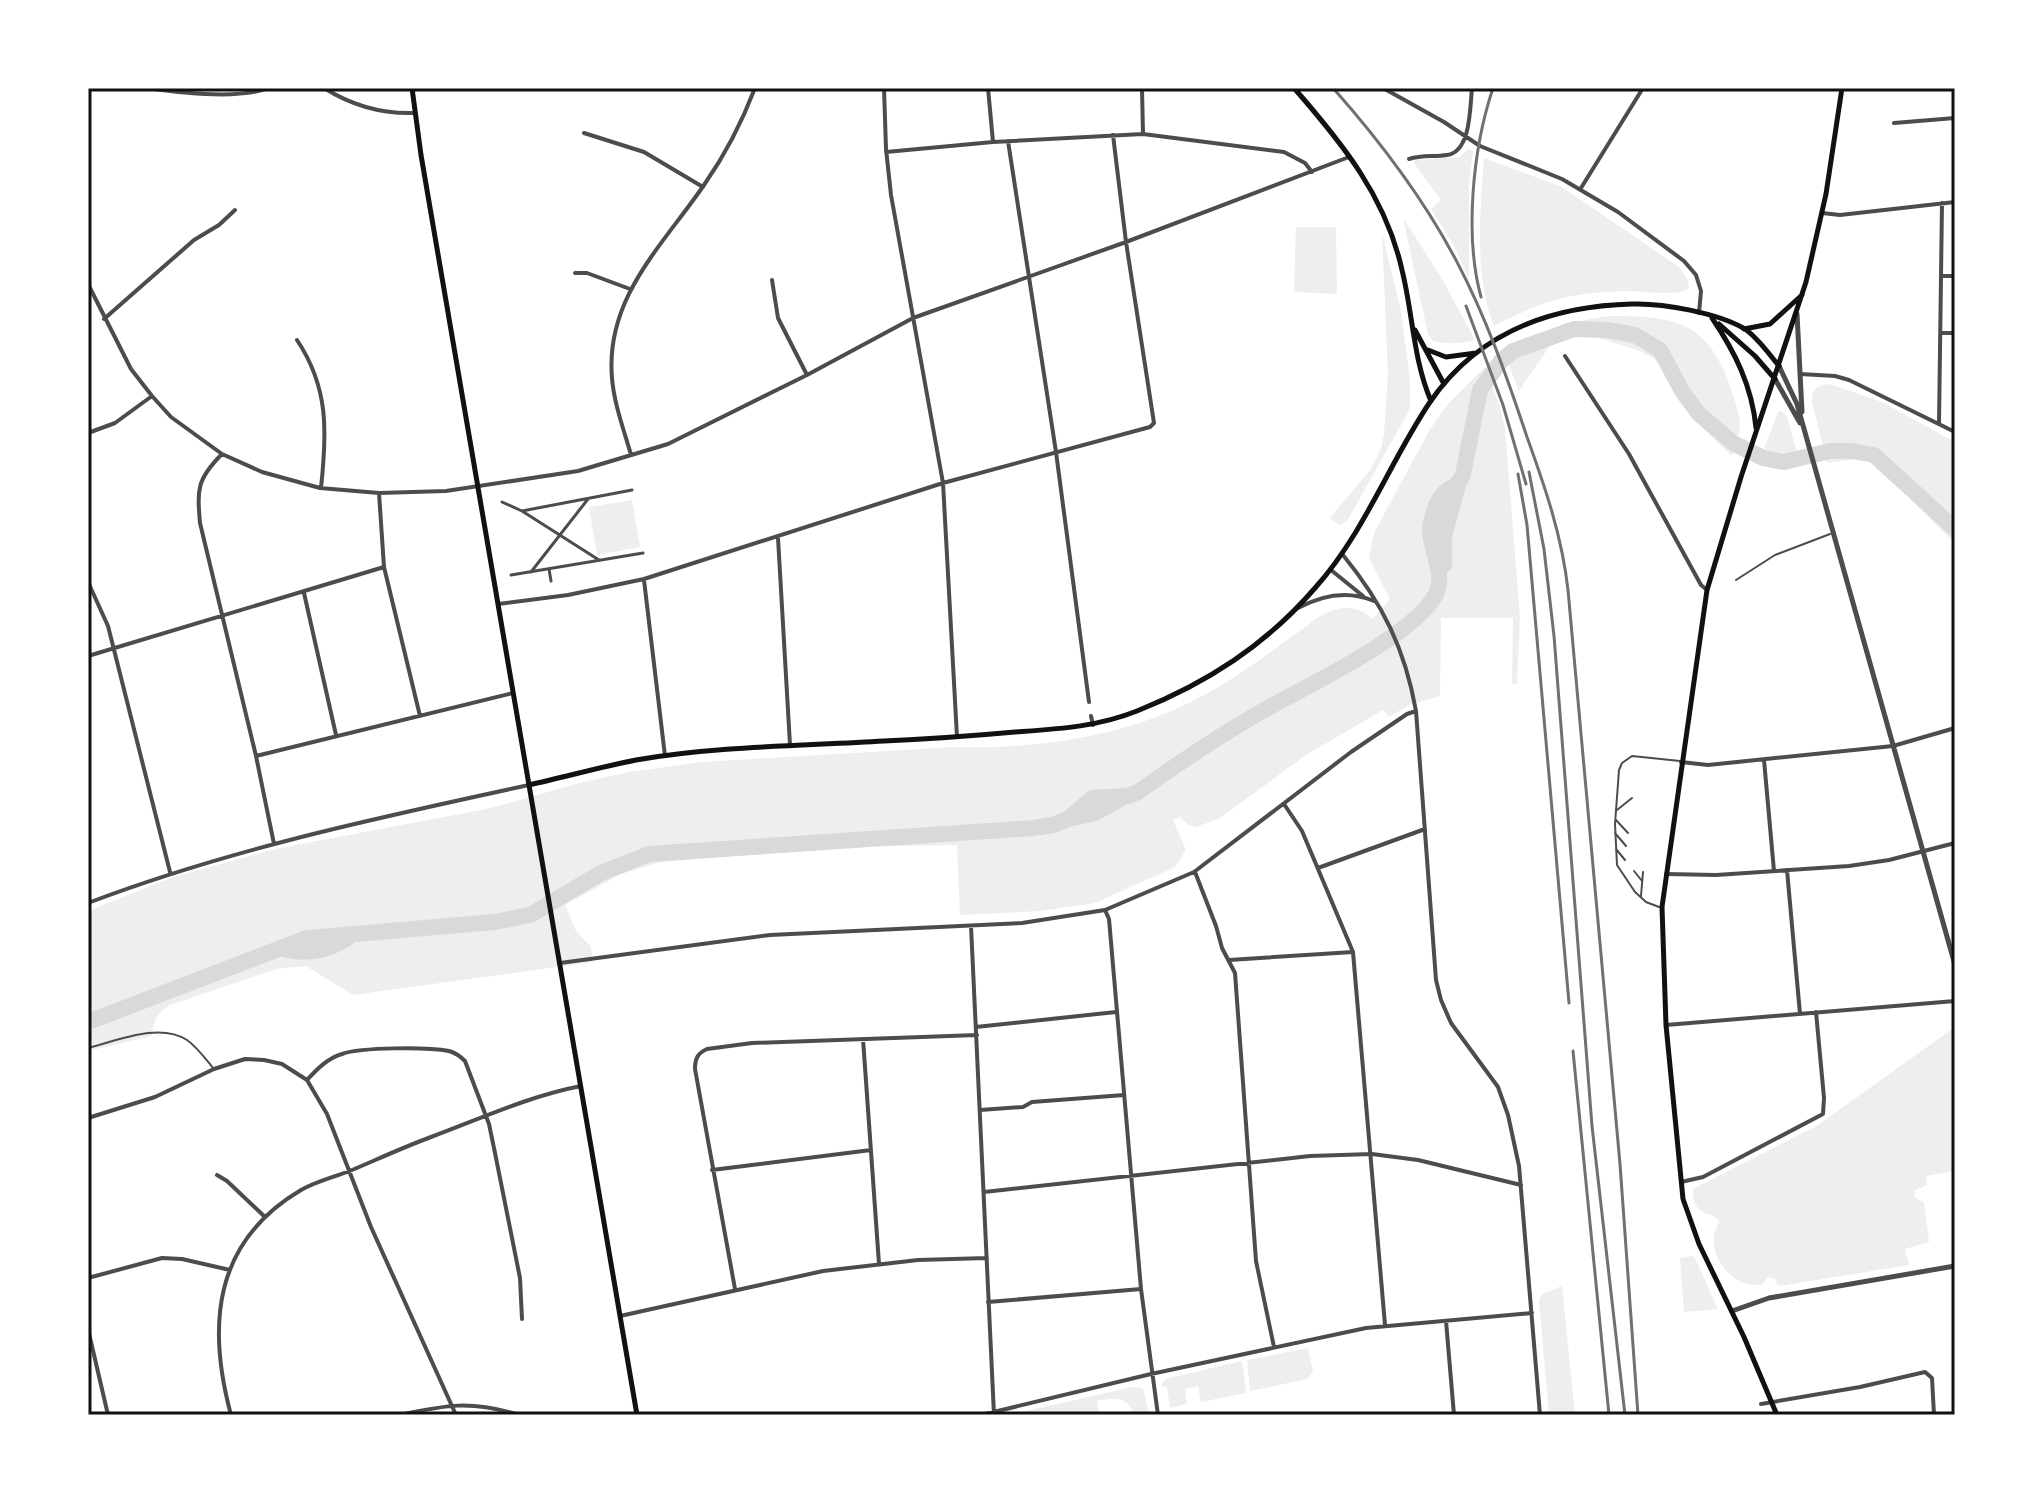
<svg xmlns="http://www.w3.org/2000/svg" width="2043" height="1503" font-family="Mulish,sans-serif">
<rect width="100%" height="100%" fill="#fff"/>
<!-- green -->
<path fill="#eee" d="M1468,149L1473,151L1469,184V280L1454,246L1431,209L1441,200L1414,163L1415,160L1460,157Z
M1484,158L1562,187L1679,267L1688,280L1689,288C1678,297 1642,291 1627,291C1568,293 1547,299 1494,326C1474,275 1480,212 1484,158Z
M1403,218L1441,277L1475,340C1460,344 1448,344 1433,341L1428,334Z
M1296,227H1336L1337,294L1294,292Z
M1382,232L1401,311L1410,381V409L1347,521L1340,525L1330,518L1370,470L1381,449L1384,434L1388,375Z
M1609,316C1673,316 1707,320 1730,386C1741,420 1744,421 1732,456L1691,417L1665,371L1655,359L1640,351L1586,334H1569L1553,341L1519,391L1503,350C1538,333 1571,320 1609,316Z
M1485,367L1500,407L1505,428L1520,618L1517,683L1512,684L1513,618H1441L1440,696L1409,705L1389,717L1383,710L1306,755L1220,818L1196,827L1187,824L1180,817L1173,820L1186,850L1175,867L1095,903L1041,911L960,915L957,845L842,847L661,862L621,874L565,905L576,931L591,947L593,962L353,995L306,966L276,969L170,1005C157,1014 153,1020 152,1036L88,1051V911L173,877L275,849L491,808L583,782L629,772L702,762L953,747C1045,749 1134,736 1215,689C1247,670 1277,647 1307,626C1325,609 1353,599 1372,619L1390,599L1369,558L1374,533L1429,431L1447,405Z
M1830,384L1882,402L1955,442V544L1876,463L1857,459L1827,463L1812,401C1812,387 1817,386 1830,384Z
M1782,411L1787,417L1798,456L1783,458L1762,454L1778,412Z
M632,500L640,547L597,555L589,507Z
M1955,1027V1171L1926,1176L1927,1185L1914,1191L1915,1198L1924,1202L1929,1242L1905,1249L1909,1265L1780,1286L1776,1284L1775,1279L1768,1277L1763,1284C1732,1293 1700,1247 1720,1222L1713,1215C1699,1214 1691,1203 1693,1189L1818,1125Z
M1694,1256L1718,1309L1684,1312L1680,1258Z
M1562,1286L1575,1415H1549L1539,1300L1542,1294Z
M1308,1348L1313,1371L1308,1379L1250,1391L1247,1360Z
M1242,1361L1246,1393L1201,1402L1198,1386L1185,1389L1187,1404L1170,1408L1167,1387H1163L1162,1384L1165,1379Z
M1132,1387L1143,1388L1149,1413L1134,1415C1129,1396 1114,1397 1097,1401L1100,1415H1008Z"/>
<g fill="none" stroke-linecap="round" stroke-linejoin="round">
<!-- river -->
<path stroke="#d9d9d9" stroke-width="16" d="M1444,565V536L1458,485
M1068,819L1095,813L1122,798
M280,948C307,956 331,951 353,934
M88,1022L307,938L495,922L530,915L601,873L649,854L1033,828L1053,825L1068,819L1092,798L1128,796L1138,792C1179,763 1221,734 1266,709C1307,686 1415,635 1436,594C1447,572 1426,545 1431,522C1433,514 1436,501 1443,494C1452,485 1457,489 1463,474L1480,390L1501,361L1513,351L1574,329L1607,330L1635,335L1660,350L1682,391L1699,414L1733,443L1763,458L1784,462L1830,451H1852L1874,455L1955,529"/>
<!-- service -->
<path stroke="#4c4c4c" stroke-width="2" d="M1736,580L1775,555L1830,534
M1617,810L1632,798
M1616,820L1628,833
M1615,833L1626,846
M1616,849L1625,860
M1634,871L1642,881
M1641,896L1643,872
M1659,907L1646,902L1635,892L1617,865L1615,824L1619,770L1622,763L1632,756L1680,761
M88,1048C117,1041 159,1022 187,1040C197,1047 205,1058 213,1068"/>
<!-- pedestrian -->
<path stroke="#4c4c4c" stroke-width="3" d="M502,502L522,511L632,490
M522,511L599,560
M549,569L551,581
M531,572L588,499
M511,575L643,553"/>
<!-- minor -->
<path stroke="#4c4c4c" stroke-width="4" d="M147,88C181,93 237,100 269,88
M324,88C351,105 381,114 414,113
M884,88L886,149L891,195L943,483L957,737
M988,88L993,142
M1142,88L1143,134
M1383,88L1444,122L1480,146L1562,179L1618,212L1684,261L1696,275L1701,291L1699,313
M1894,123L1955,118
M584,133L644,152L703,187
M1008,141L1056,452L1089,702
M886,152L993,142L1143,134L1284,152L1305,163L1312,172
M1409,159C1422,155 1434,157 1447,155C1471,152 1470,107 1472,88
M1581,188L1643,88
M1822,213L1840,215L1955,202
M575,273H587L630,289
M1941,276H1955
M772,280L778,318L807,375
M88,284L131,369L152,396L171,417L222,454L262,472L320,488L379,493L446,491L578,471L668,444L807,375L913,318L1126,242L1349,157
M104,319L194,240L219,225L235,210
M1941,333H1955
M297,340C329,388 327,432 321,488
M1565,356L1629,454L1701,585L1707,590
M1800,374L1835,376L1849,380L1955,432
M1939,424L1942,203
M88,433L115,423L152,396
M222,454C197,479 197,489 200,523L256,756L274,844
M631,455C624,430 614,404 612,378C605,298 663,245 704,185C725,155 742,122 755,88
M379,493L384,567L420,716
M778,538L790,745
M1343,555C1383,604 1405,649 1416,711L1436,980L1441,1000L1451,1023L1498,1087L1508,1115L1519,1166L1540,1415
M1331,570L1363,596
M644,580L665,756
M88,582L108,626L170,872
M304,593L336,735
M498,604L568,595L644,579L943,483L1150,427L1154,423L1126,242L1113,135
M1298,608C1322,595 1348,590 1374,601
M88,656L384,567
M1091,716L1093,725
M256,756L513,693
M1764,760L1774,871
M1681,762L1708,765L1893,746L1955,728
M1284,804L1302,831L1353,952L1385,1325
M1318,868L1425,829
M1787,870L1800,1014
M1195,872L1216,926L1222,948L1235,973L1256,1261L1274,1347
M1666,874L1716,875L1849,866L1889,860L1955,843
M88,903C230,849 381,817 529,785
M1105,910L1109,919L1141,1289L1158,1415
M971,926L994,1415
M1229,960L1353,952
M560,963L770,935L1022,923L1105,910L1194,872L1351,752L1407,714L1416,711
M1666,1025L1955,1001
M976,1027L1116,1012
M863,1039L879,1264
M307,1080C317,1069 328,1058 342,1054C361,1047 428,1047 449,1051C456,1053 460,1056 465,1061L489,1124L495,1153L520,1278L522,1319
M980,1110L1023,1107L1032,1102L1124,1095
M88,1118L155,1097L214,1069L245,1059L264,1060L282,1064L307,1080L327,1114L371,1227L456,1415
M712,1170L871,1150
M217,1175L227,1181L265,1217
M1681,1182L1703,1177L1823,1114L1824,1098L1816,1012
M984,1192L1310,1156L1372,1154L1418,1160L1521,1185
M88,1278L162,1258L182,1259L230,1270
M735,1289L695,1069C695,1058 698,1053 707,1049L752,1043L977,1035
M988,1302L1141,1289
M620,1316L823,1271L918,1260L987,1258
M1446,1321L1454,1415
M88,1329L108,1415
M1761,1404L1860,1387L1925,1372L1932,1378L1934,1415
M231,1415C207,1326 213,1242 301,1190C317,1181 335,1177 352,1170C378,1159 404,1147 431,1137C480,1119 529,1096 581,1086
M399,1415C446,1405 471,1400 519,1415
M981,1415L1151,1374L1366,1328L1532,1313"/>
<!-- tertiary -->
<path stroke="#4c4c4c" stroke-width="5" d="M1797,314L1802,412
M1779,366L1797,404L1955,965
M1775,379L1800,423
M1732,1311L1769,1298L1955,1266"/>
<!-- secondary -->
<path stroke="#111" stroke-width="5" d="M412,88L421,155L637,1415
M1294,88C1342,143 1386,197 1402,270C1413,314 1413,359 1431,401
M1712,318C1735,352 1752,386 1756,428
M1719,324L1755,356L1775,379
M1744,329L1770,324L1802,295
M1415,330L1444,384
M1428,350L1446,357L1476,353
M529,785C565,777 600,767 636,760C717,746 802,746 884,741C928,739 971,736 1015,732C1057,729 1097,727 1137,711C1207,683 1266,645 1315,588C1365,532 1389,463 1430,402C1478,332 1550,306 1632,304C1663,303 1718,313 1745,329C1758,338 1769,354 1779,366
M1777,1415L1744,1337L1699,1244L1683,1199L1666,1025L1662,907L1707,590L1741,477L1806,282L1826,194L1842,88"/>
<!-- rail -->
<path stroke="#707070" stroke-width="3" d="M1333,88C1380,141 1424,199 1457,262C1486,317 1507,377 1527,437C1545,487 1562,536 1568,590L1620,1164L1638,1415
M1481,297C1464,235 1473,148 1493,88
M1466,306L1503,405L1526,484
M1529,472L1544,549L1554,636L1592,1126L1625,1415
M1518,474L1527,525L1569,1003
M1573,1051L1609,1415"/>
</g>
<!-- border -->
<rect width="2043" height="1503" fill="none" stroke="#ffffff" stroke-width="180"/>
<rect x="90" y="90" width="1863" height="1323" fill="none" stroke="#111" stroke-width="3"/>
</svg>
